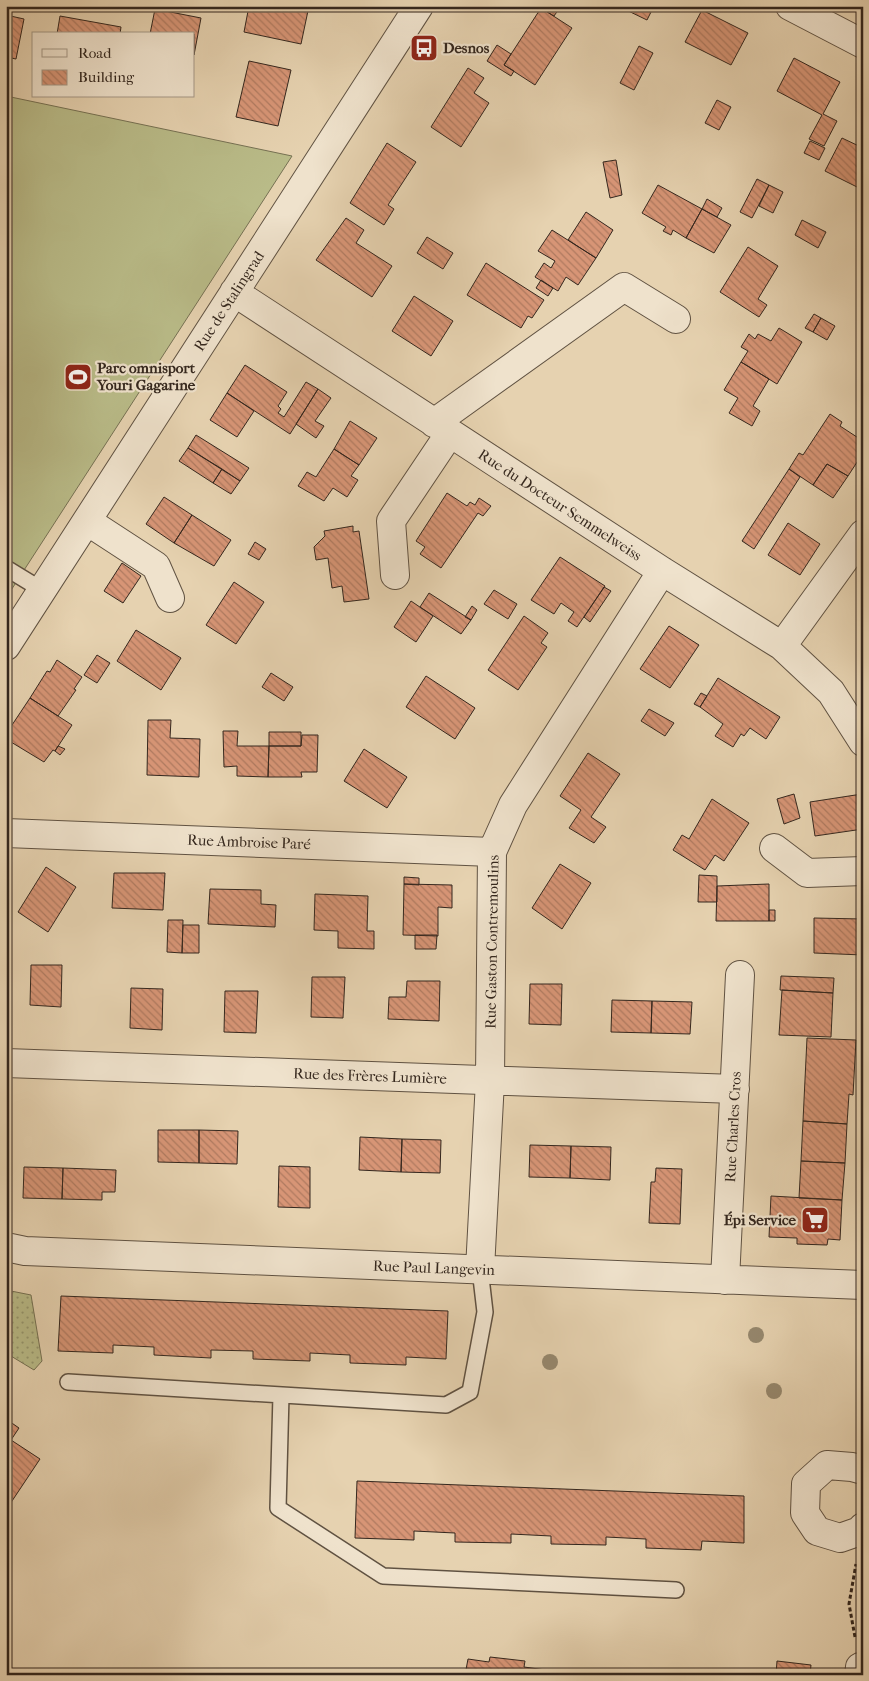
<svg xmlns="http://www.w3.org/2000/svg" width="869" height="1681" font-family="'IM FELL French Canon',serif">
<defs>
<pattern id="grass-dots" width="8" height="8" patternUnits="userSpaceOnUse" patternTransform="scale(1.25)"><rect width="8" height="8" fill="#b9bb88"/><path d="M2 2h.1M6 6h.1" fill="none" stroke="#97986f" stroke-width="1.8" stroke-linecap="round"/></pattern>
<pattern id="building-back-hatch" width="6" height="6" patternUnits="userSpaceOnUse" patternTransform="scale(1.25)"><rect width="6" height="6" fill="#d79576"/><path d="M-1 5l2 2M0 0l6 6M5-1l2 2" fill="none" stroke="#af7a60"/></pattern>
</defs>
<rect width="100%" height="100%" fill="#e6d2b0"/>
<filter id="stains"><feTurbulence type="fractalNoise" baseFrequency=".004" numOctaves="4"/><feColorMatrix values="0 0 0 0 .2 0 0 0 0 .09 0 0 0 0 .02 0 0 0 .5 -.17"/></filter>
<radialGradient id="worn" r=".72"><stop offset=".6" stop-color="#630" stop-opacity="0"/><stop offset="1" stop-color="#630" stop-opacity=".3"/></radialGradient>
<!-- grass -->
<path fill="url(#grass-dots)" stroke="#767153" d="M6,1290L31,1295L42,1361L34,1370L6,1353Z"/>
<!-- garden -->
<path fill="#b9bb88" stroke="#767153" d="M6,96L292,156L6,598Z"/>
<!-- building -->
<path fill="url(#building-back-hatch)" stroke="#34271e" d="M249,6H309L301,44L244,32Z
M542,6H561L554,16L541,8Z
M618,6H654L647,20Z
M541,8L572,28L535,85L504,65Z
M155,9L201,18L194,55V34H150Z
M702,10L748,33L731,65L685,42Z
M6,15L24,19L16,59L6,57Z
M60,16L121,27L120,34H57Z
M497,45L511,54L504,65L514,71L511,76L487,61Z
M639,46L653,53L634,90L620,83Z
M794,58L840,82L823,114L837,121L824,146L809,139L822,115L777,91Z
M249,61L291,70L278,126L236,117Z
M468,68L484,78L474,93L489,103L461,147L431,127Z
M717,100L731,107L719,130L705,123Z
M842,138L863,148V190L825,171Z
M810,141L825,148L819,160L804,153Z
M387,143L416,162L388,205L394,209L384,225L350,203Z
M616,160L622,195L610,198L603,162Z
M757,179L769,185L752,218L740,212Z
M658,185L702,209L686,238L673,230L671,235L663,231L666,227L642,213Z
M769,185L783,192L773,213L759,206Z
M707,199L722,208L717,217L702,209Z
M702,209L731,225L714,253L686,238Z
M586,212L613,230L596,258L568,240Z
M346,218L364,230L356,243L392,266L372,297L316,260Z
M802,220L826,232L818,248L795,235Z
M552,230L596,258L578,285L566,277L558,291L535,277L544,263L551,268L555,261L538,251Z
M427,237L453,253L443,269L417,253Z
M748,247L778,266L758,299L767,305L759,317L720,292Z
M486,263L544,300L532,318L528,316L521,328L467,295Z
M541,280L553,288L548,296L536,288Z
M414,296L453,321L431,356L392,331Z
M814,314L821,318L813,332L805,328Z
M821,318L835,326L827,340L813,332Z
M779,328L802,342L777,384L741,362L748,351L741,347L749,334L755,339L758,334L771,341Z
M741,362L769,379L753,406L760,411L752,426L729,413L738,398L724,390Z
M245,365L287,392L278,406L281,409L278,413L284,417L306,382L318,389L290,434L227,393Z
M318,389L331,398L315,421L324,426L316,438L296,424Z
M227,393L254,411L237,437L210,420Z
M830,414L842,422L840,426L863,441V453L848,476L827,464L813,485L789,469L799,453L803,455Z
M350,421L377,438L359,465L334,449Z
M196,435L249,468L240,481L188,448Z
M188,448L222,469L213,483L179,461Z
M334,449L359,465L351,476L358,480L347,497L333,488L324,501L298,486L307,472L316,477Z
M827,464L848,476L833,498L813,485Z
M222,469L240,481L231,494L213,483Z
M789,469L800,477L754,549L742,541Z
M447,493L467,506L470,502L475,505L479,498L491,506L483,516L478,513L441,568L420,554L425,547L416,541Z
M164,497L192,515L174,543L146,524Z
M192,515L231,540L214,566L174,543Z
M788,523L820,544L800,575L768,555Z
M353,526V532L359,531L369,599L344,602L342,586L332,588L328,558L316,560L314,547L325,536L324,531Z
M255,542L266,549L259,560L248,554Z
M560,557L605,586L577,627L568,621L574,612L561,603L554,614L531,600Z
M122,563L141,576L123,603L104,591Z
M234,582L264,602L236,644L206,625Z
M604,587L611,591L590,622L584,617Z
M494,590L517,604L508,619L484,604Z
M429,593L471,620L461,634L420,607Z
M411,601L433,616L416,642L394,627Z
M472,606L477,610L471,620L465,617Z
M524,616L548,633L541,643L547,647L518,690L488,670Z
M669,626L699,645L670,688L640,669Z
M136,630L181,658L161,690L117,661Z
M97,655L110,663L97,683L84,675Z
M57,660L82,677L74,689L76,690L58,716L30,698L47,671L50,672Z
M271,673L293,687L284,701L262,687Z
M426,676L475,708L455,739L406,707Z
M718,678L780,717L766,739L750,728L744,736L741,734L733,747L715,736L723,724L700,707Z
M701,693L707,696L700,707L694,704Z
M30,698L72,725L55,751L53,750L44,762L6,739V734Z
M649,709L674,723L665,736L641,721Z
M148,720H171L170,738L200,739L199,777L147,775Z
M223,731H238L237,746H269L268,777L237,776V766L224,767Z
M269,732H301V746H269Z
M302,735H318L317,772H301L302,777H268L269,746H301Z
M58,746L65,749L60,755L55,751Z
M364,749L407,777L387,808L344,781Z
M588,753L620,774L591,817L606,827L594,843L569,828L581,810L560,796Z
M794,794L800,818L784,824L777,799Z
M862,794L863,829L815,836L810,802Z
M712,799L749,823L724,861L715,855L705,870L673,850L682,835L689,839Z
M560,864L591,883L562,929L532,908Z
M46,867L76,887L48,932L18,912Z
M114,873H165L163,910L112,908Z
M699,875L717,876V902H698Z
M404,877L419,878V885L404,884Z
M404,884L452,885V908L438,907V936L403,935Z
M769,884V921H716L717,886Z
M210,889L261,890V904L276,905L275,927L208,924Z
M315,894L368,896L367,931H374V949L338,948V931L314,930Z
M769,910H775V921H769Z
M814,918L863,919V955L814,953Z
M168,920H183L182,953L167,952Z
M183,925H199V953H182Z
M415,935H437L436,949H415Z
M31,965H62L61,1007L30,1005Z
M781,976L834,978L833,993L780,990Z
M312,977H345L343,1018L311,1017Z
M407,981H440L439,1021L388,1019L389,997H406Z
M530,984H562L561,1025L529,1024Z
M131,988L163,989L162,1030L130,1028Z
M782,990L833,993L831,1037L779,1035Z
M225,991H258L256,1033L224,1032Z
M612,1000L652,1001L651,1033L611,1032Z
M652,1001L692,1002L690,1034L651,1033Z
M807,1038L856,1040L853,1095L849,1094L847,1124L803,1121Z
M803,1121L847,1124L845,1163L801,1161Z
M158,1130H199V1163L158,1162Z
M199,1130L238,1131L237,1164L199,1163Z
M360,1137L402,1139L401,1172L359,1170Z
M402,1139L441,1140L440,1173L401,1172Z
M530,1145L571,1146L570,1178L529,1177Z
M571,1146L611,1147L610,1180L570,1178Z
M801,1161L845,1163L842,1200L799,1198Z
M279,1166L310,1167V1208L278,1207Z
M24,1167L63,1168L62,1199L23,1198Z
M63,1168L116,1170L115,1192H102V1200L62,1199Z
M656,1168L682,1169L680,1224L649,1223L651,1182H655Z
M771,1196L842,1200L840,1240L828,1239L827,1245L797,1244V1238L769,1237Z
M61,1296L448,1311L446,1359L406,1357V1365L350,1363V1355L310,1353V1361L253,1359V1351L211,1350V1358L154,1355V1347L113,1345V1353L58,1351Z
M6,1419L19,1428L11,1440L40,1459L6,1510Z
M357,1481L744,1496V1543L702,1541L701,1550L646,1548V1539L606,1537V1545L551,1544V1536L511,1534V1543L455,1542V1533L414,1531V1540L355,1538Z
M490,1657L525,1661L524,1667L546,1670L545,1675H465L468,1659L489,1662Z
M777,1661L811,1665L810,1675H776Z
M585,1671L615,1675H585Z"/>
<g fill="none" stroke-linecap="round" stroke-linejoin="round">
<defs>
<path id="service" d="M6,568L42,590
M68,1382L446,1405L470,1392L485,1312L480,1269
M281,1395L278,1508L383,1576L676,1590"/>
<path id="minor" d="M790,6L863,44
M234,292L662,571L782,646L831,692L863,742
M434,423L624,287L676,319
M87,521L156,566L170,598
M395,575L391,521L450,433
M6,646L419,6
M782,646L863,534
M6,833L492,852
M774,848L807,873L863,871
M6,1063L735,1089
M6,1247L25,1251L863,1285
M480,1269L490,1081L492,852L513,805L662,571
M725,1280L740,975
M863,1470L852,1467L827,1465L806,1484L805,1513L817,1531L840,1538L860,1531L863,1527
M859,1675L860,1667"/>
</defs>
<!-- service casing -->
<use href="#service" stroke="#605242" stroke-width="18"/>
<!-- minor casing -->
<use href="#minor" stroke="#605242" stroke-width="30"/>
<!-- path -->
<path stroke="#34271e" stroke-width="3" stroke-dasharray="4 2.5" stroke-linecap="butt" d="M855,1637L849,1604L856,1564"/>
<!-- service -->
<use href="#service" stroke="#efe2cc" stroke-width="15"/>
<!-- minor -->
<use href="#minor" stroke="#efe2cc" stroke-width="28"/>
</g>
<!-- trees -->
<g fill="#96886e">
<circle cx="756" cy="1335" r="8"/>
<circle cx="550" cy="1362" r="8"/>
<circle cx="774" cy="1391" r="8"/>
</g>
<!-- icons -->
<defs>
<symbol id="bus-square" viewBox="-11 -11 22 22"><rect x="-9" y="-9" width="18" height="18" rx="4" fill="#8f2418" stroke="#efe2cc"/><path d="M-5-6H5V4H4V6H2V4H-2V6H-4V4H-5ZM-3.5-4V0h7V-4ZM-3.5 1.2v1.5H-2V1.2ZM2 1.2v1.5H3.5V1.2Z" fill="#fff"/></symbol>
<symbol id="stadium-square" viewBox="-11 -11 22 22"><rect x="-9" y="-9" width="18" height="18" rx="4" fill="#8f2418" stroke="#efe2cc"/><path d="M0-5a6.5 5 0 1 0 0 10a6.5 5 0 1 0 0-10ZM-3.5-1.8h7v3.6h-7Z" fill="#fff"/></symbol>
<symbol id="supermarket-square" viewBox="-11 -11 22 22"><rect x="-9" y="-9" width="18" height="18" rx="4" fill="#8f2418" stroke="#efe2cc"/><path d="M-6-5.5h2.5l.6 2H6L4.5 2H-2.5L-4.4-4H-6ZM-1.5 3.2a1.3 1.3 0 1 0 .1 0ZM3 3.2a1.3 1.3 0 1 0 .1 0Z" fill="#fff"/></symbol>
</defs>
<g fill-rule="evenodd">
<use href="#bus-square" x="408" y="32" width="32" height="32"/>
<use href="#stadium-square" x="62" y="361" width="32" height="32"/>
<use href="#supermarket-square" x="799" y="1204" width="32" height="32"/>
</g>
<g text-anchor="middle" dominant-baseline="central" stroke-width="4.5" stroke-linejoin="round" paint-order="stroke">
<!-- poi labels -->
<g font-size="15" font-weight="bold" fill="#34271e" stroke="#efe2cc" text-anchor="start">
<text x="443" y="48">Desnos</text>
<text x="97" y="368">Parc omnisport<tspan x="97" dy="17">Youri Gagarine</tspan></text>
<text x="796" y="1220" text-anchor="end">Épi Service</text>
</g>
<!-- street labels -->
<g font-size="15" fill="#34271e" stroke="#efe2cc">
<text transform="translate(229 301) rotate(-57)">Rue de Stalingrad</text>
<text transform="translate(560 505) rotate(33)">Rue du Docteur Semmelweiss</text>
<text transform="translate(249 842) rotate(2)">Rue Ambroise Paré</text>
<text transform="translate(492 942) rotate(-89)">Rue Gaston Contremoulins</text>
<text transform="translate(370 1076) rotate(2)">Rue des Frères Lumière</text>
<text transform="translate(733 1127) rotate(-87)">Rue Charles Cros</text>
<text transform="translate(434 1268) rotate(2)">Rue Paul Langevin</text>
</g>
</g>
<!-- margin -->
<rect width="869" height="1681" fill="none" stroke="#e6d2b0" stroke-width="25"/>
<rect x="8" y="8" width="854" height="1666" fill="none" stroke="#34271e" stroke-width="2.5"/>
<rect x="12" y="12" width="844" height="1656" fill="none" stroke="#34271e"/>
<!-- legend -->
<rect x="32" y="32" width="162" height="65" fill="#efe2cc" stroke="#a49786"/>
<rect x="42" y="49" width="25" height="8" fill="#efe2cc" stroke="#a49786"/>
<text x="78" y="58" font-size="15" fill="#34271e">Road</text>
<rect x="42" y="70" width="25" height="15" fill="url(#building-back-hatch)" stroke="#a49786"/>
<text x="78" y="82" font-size="15" fill="#34271e">Building</text>
<rect width="100%" height="100%" filter="url(#stains)"/>
<rect width="100%" height="100%" fill="url(#worn)"/>
</svg>
